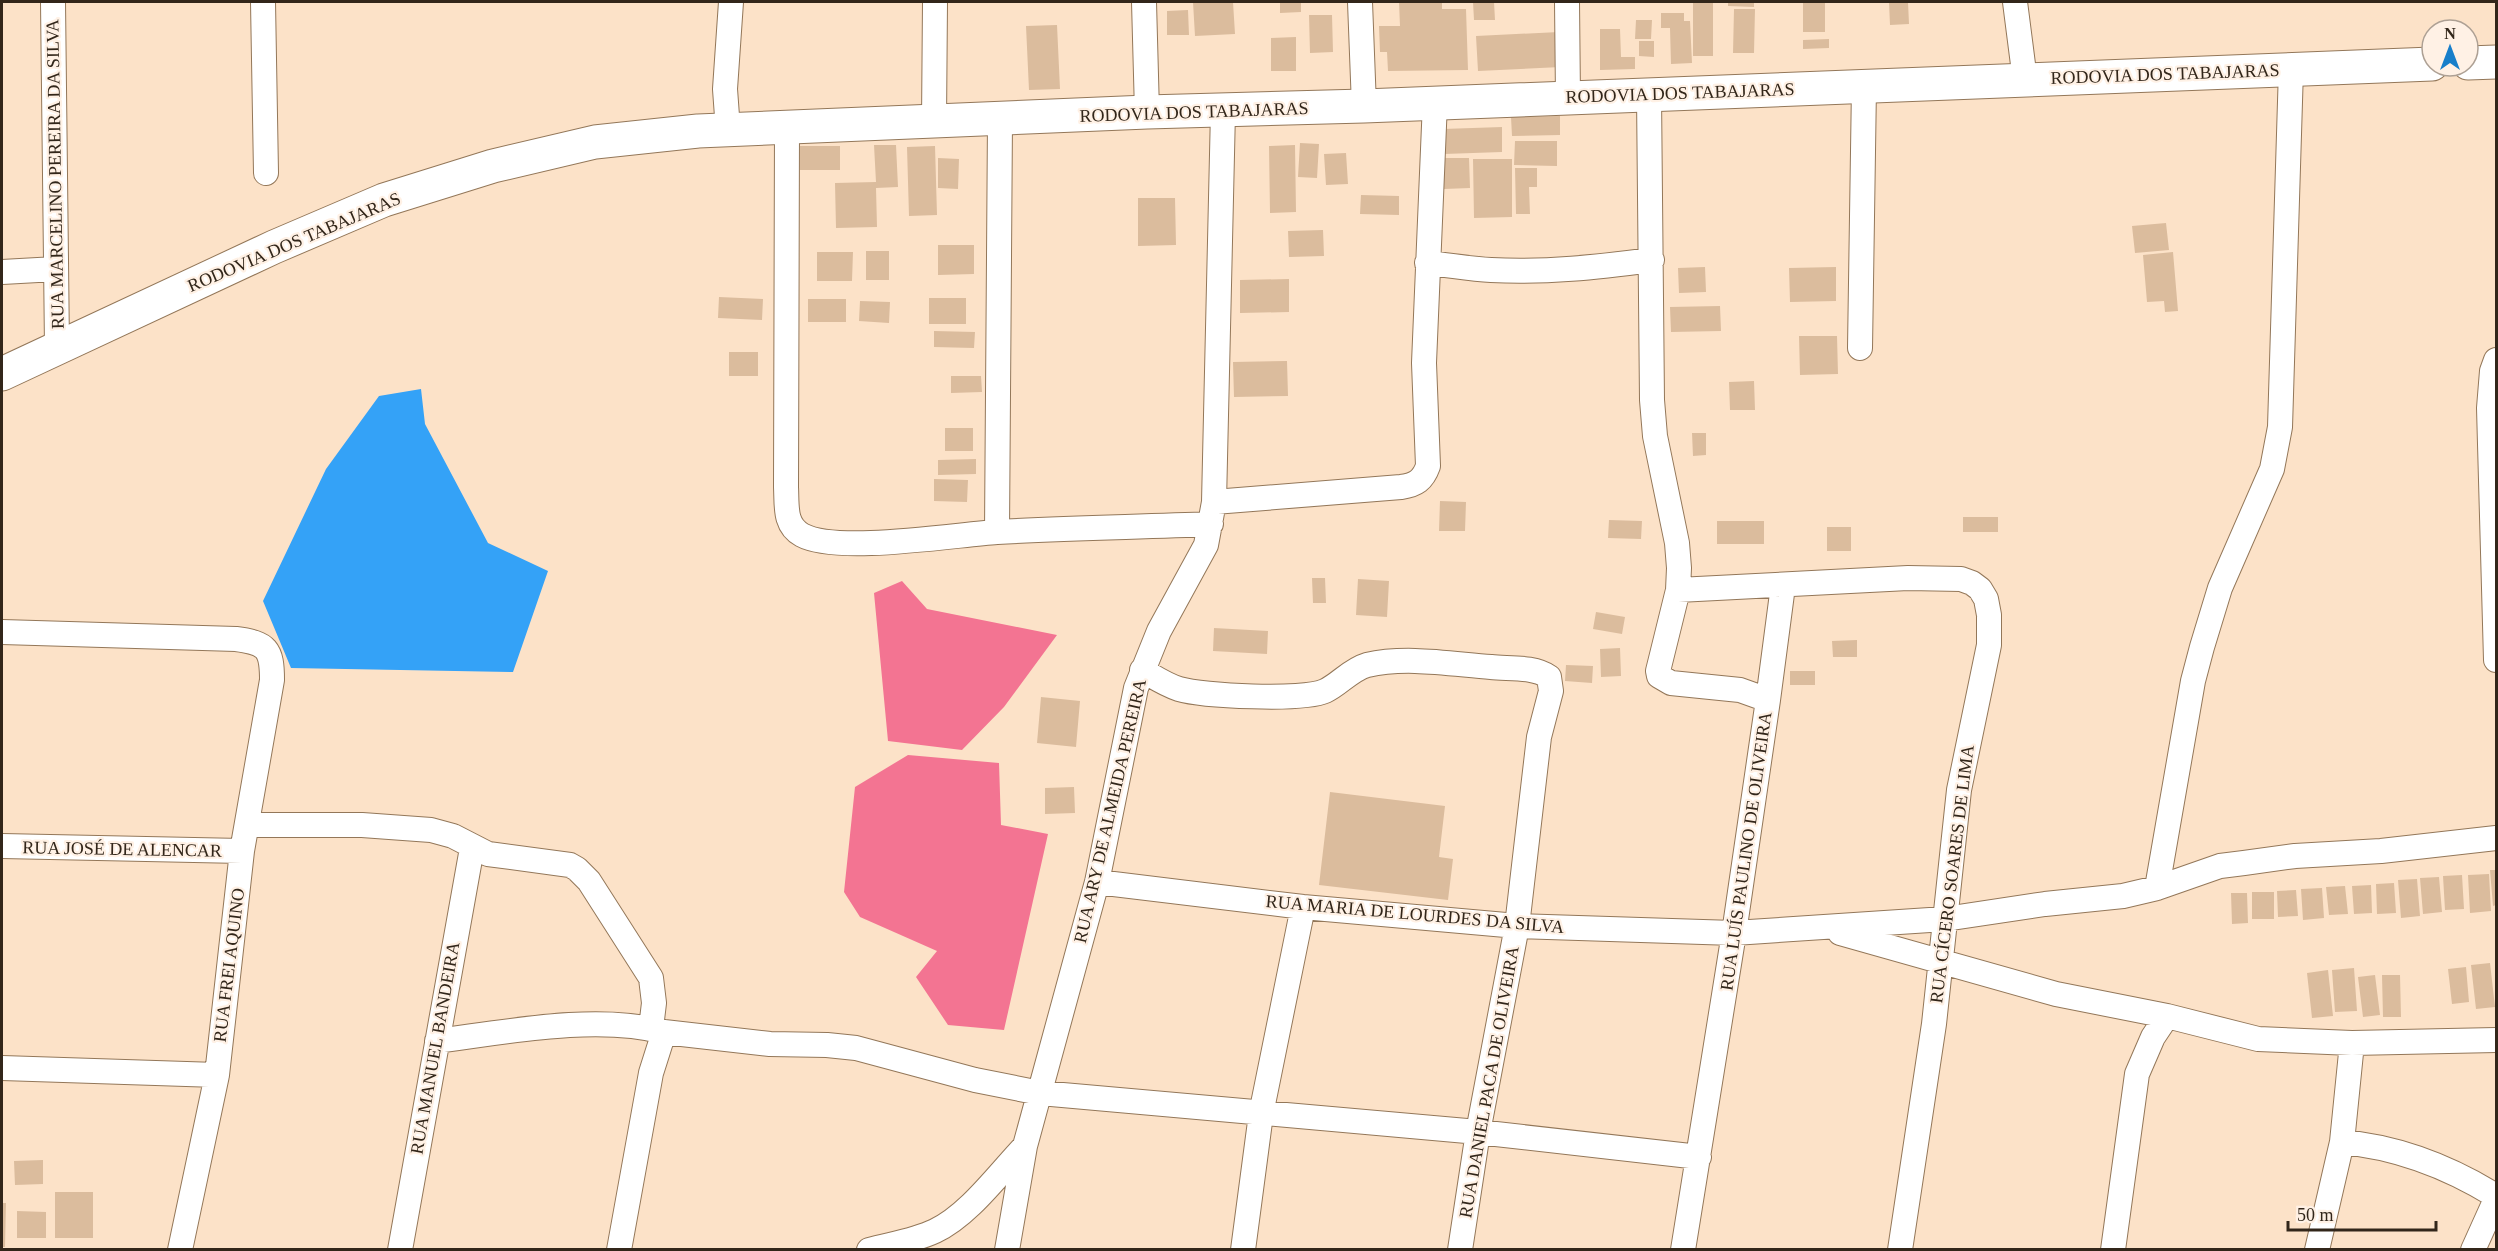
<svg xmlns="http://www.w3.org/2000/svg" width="2498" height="1251" font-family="Georgia,serif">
<rect width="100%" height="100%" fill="#fce2c8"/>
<!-- forest -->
<path fill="#f37492" d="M902,581L927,609L1057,635L1004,707L962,750L888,741L874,593Z
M908,755L999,763L1001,825L1048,834L1004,1030L948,1025L916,977L937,951L860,917L844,892L855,787Z"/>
<!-- water -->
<path fill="#34a2f7" d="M421,389L425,424L488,543L548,571L513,672L291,668L263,601L326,469L379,396Z"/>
<!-- building -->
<path fill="#dbbc9d" d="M1193,2H1233L1235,34L1195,36Z
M1280,2H1301V12L1280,13Z
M1399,2H1442V9H1466L1468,70L1388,71L1387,52H1380L1379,26H1400Z
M1473,2H1494L1495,20H1474Z
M1693,2H1713V56H1693Z
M1728,2H1754V7L1728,6Z
M1803,2H1825V32H1803Z
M1889,2H1908L1909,24L1890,25Z
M1734,9H1755L1754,53H1733Z
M1188,10L1189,35H1167V11Z
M1661,13H1684V21H1690L1692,63L1671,64L1670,28H1661Z
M1309,15H1332L1333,52L1310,53Z
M1636,20H1652L1651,39H1635Z
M1057,25L1060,89L1029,90L1026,26Z
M1600,29H1620L1621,57H1635V69L1600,70Z
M1559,32L1561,67L1478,71L1476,36Z
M1296,37V71H1271V38Z
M1829,39V48L1803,49V40Z
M1639,41H1654V57L1639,56Z
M1560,116V135L1512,136L1511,117Z
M1502,127V152L1444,154L1443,129Z
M1515,141H1557V166L1514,165Z
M1300,143L1319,144L1317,178L1298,177Z
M874,145H896L898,187L876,188L877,227L836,228L835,183L876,182Z
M1295,145L1296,212L1270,213L1269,146Z
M800,146H840V170H800Z
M935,146L937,215L909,216L907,147Z
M1346,153L1348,184L1326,185L1324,154Z
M938,158L959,159L958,189L938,188Z
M1443,158H1469L1470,188L1444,189Z
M1473,159H1512V217L1474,218Z
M1515,168H1537V187H1529L1530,214H1516Z
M1361,195L1399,196V215L1360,214Z
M1138,198H1175L1176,245L1138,246Z
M2166,223L2169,250L2135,253L2132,226Z
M1323,230L1324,256L1289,257L1288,231Z
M938,245H974V274L938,275Z
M866,251H889V280H866Z
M817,252H853L852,281H817Z
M2173,252L2178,311L2165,312L2164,301L2147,302L2143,255Z
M1705,267L1706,292L1679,293L1678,268Z
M1836,267V301L1790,302L1789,268Z
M1289,279V312L1240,313V280Z
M719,297L763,299L762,320L718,318Z
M929,298H966V324H929Z
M808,299H846V322H808Z
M860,301L890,302L889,323L859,321Z
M1720,306L1721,331L1671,332L1670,307Z
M934,331L975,332L974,348L934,347Z
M1799,336H1837L1838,374L1800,375Z
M729,352H758V376H729Z
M1287,361L1288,396L1234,397L1233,362Z
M951,376H981L982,392L951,393Z
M1754,381L1755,410H1730L1729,382Z
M945,428H973V451H945Z
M1692,433H1706V455L1693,456Z
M976,459V474L938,475V460Z
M934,479L968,480L967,502L934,501Z
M1440,501L1466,502L1465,531H1439Z
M1963,517H1998V532H1963Z
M1609,520L1642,521L1641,539L1608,538Z
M1717,521H1764V544H1717Z
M1827,527H1851V551H1827Z
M1312,578H1325L1326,603H1313Z
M1358,579L1389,581L1387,617L1356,615Z
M1596,612L1625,617L1622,634L1593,629Z
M1214,628L1268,631L1267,654L1213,651Z
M1857,640V657H1833L1832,641Z
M1620,648L1621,676L1601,677L1600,649Z
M1566,665L1593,666L1592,683L1565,681Z
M1790,671H1815V685H1790Z
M1041,697L1080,701L1076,747L1037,743Z
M1074,787L1075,813L1045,814V788Z
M1330,792L1445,806L1439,857L1453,859L1448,900L1319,885Z
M2490,870H2496V905L2493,906Z
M2489,874L2491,911L2470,913L2468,875Z
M2462,875L2464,909L2445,910L2443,876Z
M2439,877L2442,912L2423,914L2420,878Z
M2417,879L2420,916L2401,918L2398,880Z
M2394,883L2396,913L2377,914L2376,884Z
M2371,885L2372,913L2354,914L2352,886Z
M2345,886L2348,914L2329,915L2326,887Z
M2322,888L2324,918L2303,920L2301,889Z
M2296,890L2298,916L2278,917L2277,891Z
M2252,892H2274V919H2252Z
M2231,893H2247L2248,923L2232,924Z
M2490,963L2495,1007L2476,1009L2471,965Z
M2466,967L2469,1002L2452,1004L2448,969Z
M2354,968L2357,1011L2335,1012L2332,970Z
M2328,970L2333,1016L2312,1018L2307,973Z
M2375,975L2380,1015L2363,1017L2358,977Z
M2382,975H2400L2401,1017H2383Z
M43,1160V1184L15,1185L14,1161Z
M55,1192H93V1238H55Z
M2,1203H6L5,1247H2Z
M17,1211L46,1212V1238H17Z"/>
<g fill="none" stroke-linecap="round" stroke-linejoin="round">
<defs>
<path id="street" d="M53,2L57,347
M263,2L266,173
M1144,2L1147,112
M1360,2L1364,106
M1567,2L1568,98
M2015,2L2025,80
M1649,95L1652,400L1655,436L1677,543L1679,568L1678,590L1658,671L1659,676L1671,683L1740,690L1768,700L1734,933L1683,1250
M934,121L935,2
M787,128L786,487C787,506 784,525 802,535C837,554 953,535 997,532C1068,528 1140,527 1211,524
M728,130L725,89L731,2
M1427,263C1449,265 1470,269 1491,270C1545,273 1598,267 1652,260
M2,272L56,269
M1860,348L1864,86
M2496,360L2492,371L2489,408L2496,660
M1214,502L1401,487C1416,485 1423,480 1428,466L1424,363L1435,102
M997,532L1000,120
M1678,590L1908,578L1961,579L1972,583L1980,589L1986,599L1989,615V645L1959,790L1934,1024L1900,1250
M2,632L236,639C267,643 272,649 272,680L242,851L217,1075L180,1250
M1142,670C1154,677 1166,685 1179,689C1203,696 1303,701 1325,691C1340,684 1350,670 1367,665C1406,656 1451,664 1491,667C1508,669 1534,666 1549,677L1551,691L1539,737L1517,926L1478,1132L1460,1250
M1768,700L1783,586
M247,825H362L431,830L453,836L488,854L570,865L577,869L589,881L651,978L654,1003L651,1028
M2,846L242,851
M1097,882L1303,907L1517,926L1734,933L1945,919L2045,904L2123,896L2157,888L2220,866L2244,863L2295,856L2381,851L2496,838
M2157,888L2193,681L2202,647L2220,588L2272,469L2280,427L2291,69
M1840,933L2056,994L2167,1016L2258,1039L2352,1043L2496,1040
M437,1041C506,1032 597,1014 664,1032
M2,1068L217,1075
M2342,1142C2398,1147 2449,1167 2496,1196
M400,1250L472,848
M619,1250L651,1073L664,1032L770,1044L827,1045L856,1048L975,1080L1040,1093L1478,1132L1699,1157
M869,1250C891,1244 914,1241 935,1231C969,1215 999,1173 1025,1146
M1007,1250L1025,1146L1097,882L1136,688L1159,631L1206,545L1214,502L1223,111
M1243,1250L1261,1114L1303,907
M2113,1250L2137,1074L2153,1037L2167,1016
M2317,1250L2342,1142L2352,1043
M2473,1250L2496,1199"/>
<path id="primary" d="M2468,63L2496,62
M2,374L274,247L384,200L493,166L595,142L698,131L1147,112L1364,106L2432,64"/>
</defs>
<!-- street casing -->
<use href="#street" stroke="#937759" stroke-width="26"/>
<!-- primary casing -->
<use href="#primary" stroke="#937759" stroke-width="35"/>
<!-- street -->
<use href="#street" stroke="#fff" stroke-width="24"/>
<!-- primary -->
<use href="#primary" stroke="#fff" stroke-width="33"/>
</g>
<g text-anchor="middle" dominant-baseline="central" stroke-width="4.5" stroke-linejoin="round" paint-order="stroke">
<!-- street labels -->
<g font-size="18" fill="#32261a" stroke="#fff1e5">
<text transform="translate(2165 74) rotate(-2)">RODOVIA DOS TABAJARAS</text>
<text transform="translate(1680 93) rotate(-2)">RODOVIA DOS TABAJARAS</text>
<text transform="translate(1194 112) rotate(-2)">RODOVIA DOS TABAJARAS</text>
<text transform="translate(55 174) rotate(-91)">RUA MARCELINO PEREIRA DA SILVA</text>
<text transform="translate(294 242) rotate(-23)">RODOVIA DOS TABAJARAS</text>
<text transform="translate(1110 811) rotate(-77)">RUA ARY DE ALMEIDA PEREIRA</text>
<text transform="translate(122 849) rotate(1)">RUA JOSÉ DE ALENCAR</text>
<text transform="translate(1746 851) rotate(-82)">RUA LUÍS PAULINO DE OLIVEIRA</text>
<text transform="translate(1952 874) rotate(-83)">RUA CÍCERO SOARES DE LIMA</text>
<text transform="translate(1415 914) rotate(5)">RUA MARIA DE LOURDES DA SILVA</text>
<text transform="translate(229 965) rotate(-83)">RUA FREI AQUINO</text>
<text transform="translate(435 1048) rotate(-80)">RUA MANUEL BANDEIRA</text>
<text transform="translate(1489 1082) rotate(-80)">RUA DANIEL PACA DE OLIVEIRA</text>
</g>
</g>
<!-- border -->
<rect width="2498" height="1251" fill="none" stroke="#32261a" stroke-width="6"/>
<!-- north arrow -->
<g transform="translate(2450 48)"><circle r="28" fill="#fff1e5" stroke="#ada094" stroke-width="1.5"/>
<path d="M0-4.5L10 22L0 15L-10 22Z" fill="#187fca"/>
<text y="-9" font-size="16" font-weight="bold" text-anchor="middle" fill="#32261a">N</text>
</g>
<!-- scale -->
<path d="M2288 1221v9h148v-9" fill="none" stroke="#32261a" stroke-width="3"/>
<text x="2297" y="1221" font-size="18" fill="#32261a" stroke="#fff1e5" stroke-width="4.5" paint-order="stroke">50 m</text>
</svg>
